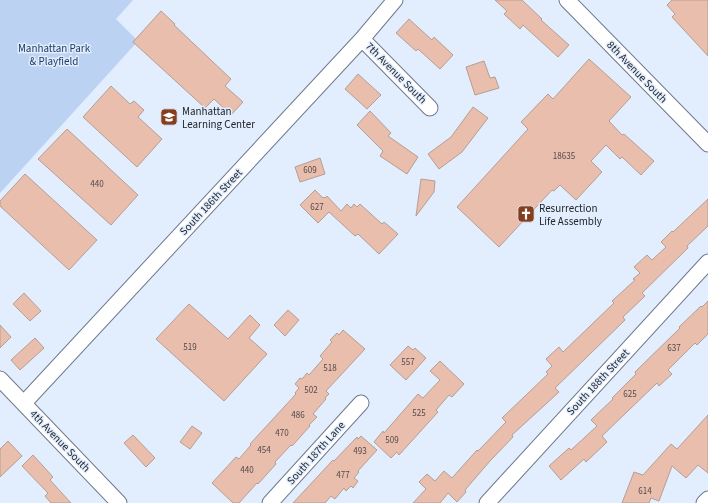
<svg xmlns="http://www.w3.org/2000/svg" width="708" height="503" font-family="'Source Sans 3',sans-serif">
<rect width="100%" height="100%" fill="#e2edfd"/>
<!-- green -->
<path fill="#bcd2f2" d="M0,0H133L116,19L138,41L0,193Z"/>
<!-- building -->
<path fill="#e9bead" stroke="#b59e94" d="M495,0H522L542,19L541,20L569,45L558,57L523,25L520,29L504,14L507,11Z
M672,0H708V56L672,17L675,14L667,5Z
M161,11L175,24L174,25L231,79L225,86L243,102L231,115L214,99L205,108L133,42Z
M409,19L432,40L434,37L453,55L440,69L418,49L416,51L396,33Z
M589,59L631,97L609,121L622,135L624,134L654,161L641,175L622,157L620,159L606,145L591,161L602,172L576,200L560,185L554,191L552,190L499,247L457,207L528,129L521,122L548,94L553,99Z
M484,61L490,78L495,77L499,88L475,95L466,67Z
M358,74L381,95L367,109L345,89Z
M111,86L130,104L134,101L144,110L138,117L162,139L137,167L83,117Z
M473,107L488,118L462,152L439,169L428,154L451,137Z
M370,111L391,133L388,136L418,157L407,174L380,156L383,151L357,125Z
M67,129L138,195L111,225L38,159Z
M320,158L325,174L300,182L295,167Z
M25,174L97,240L69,270L0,206V201Z
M421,179L435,181L434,192L416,216Z
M315,190L323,198L324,197L325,198L327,196L341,211L347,204L351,208L354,204L357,207L360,204L382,224L384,222L398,234L379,254L358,234L355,236L329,212L318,223L300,205Z
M708,199V226L687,246L688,248L642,293L645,296L623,317L625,320L555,388L559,392L512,435L513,437L490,461L465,490L466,492L457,502L448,493L440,503H413L426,489L419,482L427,474L435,481L444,471L452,478L477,450L478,451L506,422L502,418L548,374L546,372L552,366L546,359L559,347L563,352L614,303L612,301L635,280L633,279L640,273L634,267L647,255L652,260L666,247L661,242L672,231L673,232Z
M24,293L41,311L30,321L13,304Z
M708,301V334L697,345L695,343L668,370L672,374L659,386L657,383L602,436L607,442L586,462L584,459L561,480L549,466L569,448L571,450L597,426L591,420L613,399L612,398L636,374L635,372L680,328L679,327L701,306L702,307Z
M189,304L228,339L250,315L260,325L249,338L267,354L224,401L156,339Z
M288,310L299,320L285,336L274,325Z
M0,325L11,337L0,348Z
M343,330L365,349L326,391L329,394L325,398L326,399L313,414L317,417L309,425L310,426L292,446L291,445L275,462L276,464L258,484L257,483L239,503H233L212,483L236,457L239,459L251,445L250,444L296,394L295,393L299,388L295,384L300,378L302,379L307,373L309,375L323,359L320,356L332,342L330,340L337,333L339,335Z
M35,338L44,348L20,370L11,360Z
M408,346L413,350L415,348L426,358L406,380L390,365Z
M440,361L464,384L452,397L449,395L436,410L438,412L399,455L397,452L391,458L374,442L383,431L384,433L418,394L423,398L440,380L430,371Z
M708,415V473L698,465L686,478L672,466L659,501L651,498L649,503H622L634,472L643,475L671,444L677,449Z
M192,426L202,433L190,449L180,442Z
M133,435L155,458L146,467L124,443Z
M361,436L377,450L358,471L359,472L354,478L358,481L353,488L351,486L346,491L344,488L335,499L331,496L325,503H293L333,460L334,461L357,437L358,439Z
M8,441L22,456L0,477V449Z
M33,455L53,477L50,480L71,503H51L45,496L48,493L22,466Z"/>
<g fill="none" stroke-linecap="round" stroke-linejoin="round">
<defs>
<path id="minor" d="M567,0L708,144
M362,39L430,108
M0,379L119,503
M24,403L362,39L395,0
M270,503L361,403
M487,503L708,262
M704,503L708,499"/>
</defs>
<!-- minor casing -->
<use href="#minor" stroke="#6e7a8c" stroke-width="17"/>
<!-- minor -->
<use href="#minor" stroke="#fff" stroke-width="15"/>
</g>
<!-- icons -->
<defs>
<symbol id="school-square" viewBox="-11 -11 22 22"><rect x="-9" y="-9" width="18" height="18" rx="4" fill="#863f1e" stroke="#e2edfd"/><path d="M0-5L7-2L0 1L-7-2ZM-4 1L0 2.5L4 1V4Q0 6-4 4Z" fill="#fff"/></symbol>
<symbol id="church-square" viewBox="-11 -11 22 22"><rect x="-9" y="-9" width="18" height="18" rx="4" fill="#863f1e" stroke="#e2edfd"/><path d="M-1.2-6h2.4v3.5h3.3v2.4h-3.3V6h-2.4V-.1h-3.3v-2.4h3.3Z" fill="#fff"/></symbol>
</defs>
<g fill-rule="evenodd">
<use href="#school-square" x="159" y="107" width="20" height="20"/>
<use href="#church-square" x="516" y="204" width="20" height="20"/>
</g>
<g text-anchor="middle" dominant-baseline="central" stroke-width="3" stroke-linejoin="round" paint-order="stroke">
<!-- number labels -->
<g font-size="9" fill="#524b4c">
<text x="564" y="156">18635</text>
<text x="310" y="170">609</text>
<text x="97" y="184">440</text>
<text x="317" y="207">627</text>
<text x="190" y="347">519</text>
<text x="674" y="348">637</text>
<text x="408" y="362">557</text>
<text x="330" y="368">518</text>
<text x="311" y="390">502</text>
<text x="630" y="394">625</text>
<text x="419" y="413">525</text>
<text x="298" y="415">486</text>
<text x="282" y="433">470</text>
<text x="392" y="440">509</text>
<text x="264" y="450">454</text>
<text x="360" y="451">493</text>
<text x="247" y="470">440</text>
<text x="343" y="475">477</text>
<text x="645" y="491">614</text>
</g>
<!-- park labels -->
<g font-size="11" fill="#1c3c67" stroke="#e2edfd">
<text x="54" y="48">Manhattan Park<tspan x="54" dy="13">&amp; Playfield</tspan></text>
</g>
<!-- street labels -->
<g font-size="11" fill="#20252c" stroke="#e2edfd">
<text transform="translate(637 72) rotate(46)">8th Avenue South</text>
<text transform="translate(396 73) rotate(45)">7th Avenue South</text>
<text transform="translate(211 202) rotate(-47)">South 186th Street</text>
<text transform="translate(598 382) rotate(-47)">South 188th Street</text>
<text transform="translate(60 441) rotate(46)">4th Avenue South</text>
<text transform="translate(316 453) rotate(-48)">South 187th Lane</text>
</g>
<!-- poi labels -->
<g font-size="11" fill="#20252c" stroke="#e2edfd" text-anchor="start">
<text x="182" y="111">Manhattan<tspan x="182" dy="13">Learning Center</tspan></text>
<text x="539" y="208">Resurrection<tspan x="539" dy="13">Life Assembly</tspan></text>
</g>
</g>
</svg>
